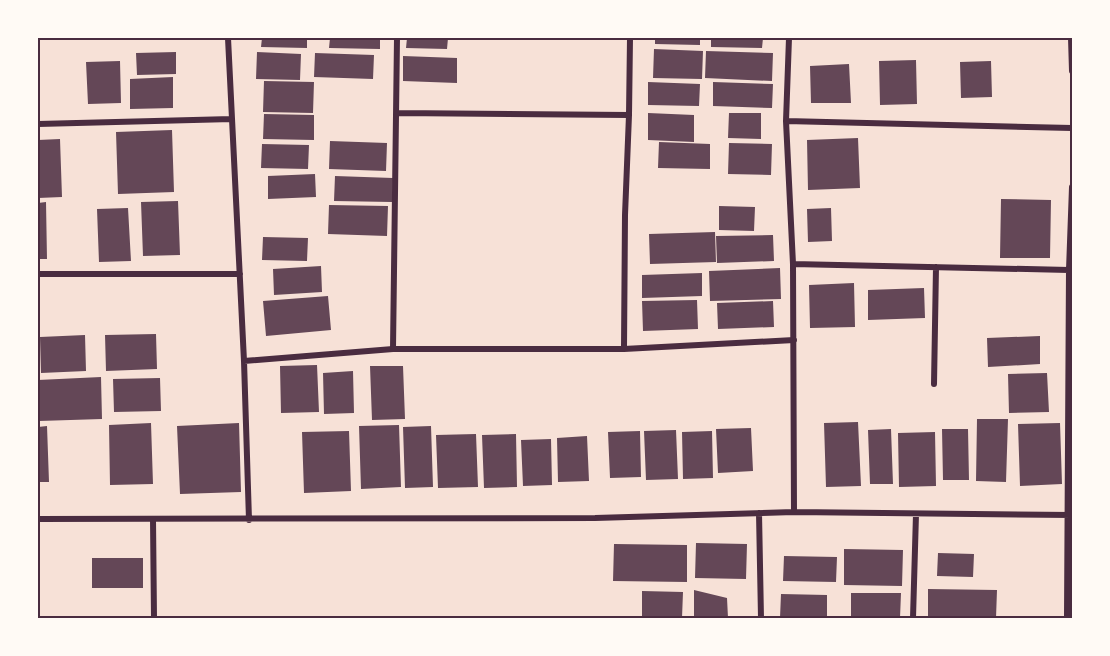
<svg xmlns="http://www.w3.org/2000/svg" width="1110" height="656" font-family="'Public Sans',sans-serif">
<rect width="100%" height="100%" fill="#f7e1d7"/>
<!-- building -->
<path fill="#644757" d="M262,38H307V48L261,47Z
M330,38H380V49L329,48Z
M407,38H448L447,49L406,48Z
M655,38H700V45L655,44Z
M711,38H763L762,48L711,47Z
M654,49L703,51L702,79L653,78Z
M706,51L773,53L772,81L705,78Z
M176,52V74L137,75L136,53Z
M257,52L301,54L300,80L256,79Z
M315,53L374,55L373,79L314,77Z
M403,56L457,58V83L403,81Z
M916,60L917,104L880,105L879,61Z
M120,61L121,103L88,104L86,62Z
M991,61L992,97L961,98L960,62Z
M849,64L851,103H811L810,66Z
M173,77V108L130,109V79Z
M264,81L314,82L313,113L263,112Z
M648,82L700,84L699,106L648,105Z
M713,82L773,84L772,108L713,106Z
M648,113L694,115V142L648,140Z
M729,113H761V139L728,138Z
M264,114L314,115V140L263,139Z
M172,130L174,192L118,194L116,132Z
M858,138L860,188L808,190L807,140Z
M60,139L62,197L38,198V140Z
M330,141L387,143L386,171L329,169Z
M659,142L710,144V169L658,168Z
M729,143L772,144L771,175L728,174Z
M262,144L309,145L308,169L261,168Z
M315,174L316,197L268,199V176Z
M335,176L393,178L392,202L334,201Z
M1001,199L1051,200L1050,258H1000Z
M178,201L180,255L143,256L141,202Z
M46,202L47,259H38V203Z
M329,205L388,206L387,236L328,234Z
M719,206L755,207L754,231L719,230Z
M128,208L131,261L99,262L97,209Z
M831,208L832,241L808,242L807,209Z
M715,232L716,262L650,264L649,234Z
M773,235L774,261L717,263L716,236Z
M263,237L308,238L307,261L262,260Z
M321,266L322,292L274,295L273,269Z
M780,268L781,299L710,301L709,271Z
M702,273V296L642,298V275Z
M854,283L855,327L810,328L809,285Z
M924,288L925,318L868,320V290Z
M328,296L331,330L266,336L263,301Z
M697,300L698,329L643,331L642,301Z
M773,301L774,327L718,329L717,303Z
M156,334L157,369L106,371L105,335Z
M85,335L86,371L41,373L40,337Z
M1040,336V364L988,367L987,338Z
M317,365L319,412L281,413L280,366Z
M370,366H403L405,419L372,420Z
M353,371L354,413L324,414L323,373Z
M1047,373L1049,412L1009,413L1008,374Z
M101,377L102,419L39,421L38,380Z
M160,378L161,411L114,412L113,379Z
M977,419H1008L1006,482L976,481Z
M858,422L861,486L826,487L824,423Z
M151,423L153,484L110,485L109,425Z
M239,423L241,492L180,494L177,426Z
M1060,423L1062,484L1020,486L1018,424Z
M399,425L401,487L361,489L359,426Z
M47,426L49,482H38V427Z
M431,426L433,487L405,488L403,427Z
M751,428L753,471L718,473L716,429Z
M891,429L893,484H870L868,430Z
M942,429H968L969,480H943Z
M676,430L678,479L646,480L644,431Z
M349,431L351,491L304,493L302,432Z
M640,431L641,477L610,478L608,432Z
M712,431L713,478L683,479L682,432Z
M935,432L936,486L899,487L898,433Z
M476,434L478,487L438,488L436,435Z
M516,434L517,487L484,488L482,435Z
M587,436L589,481L558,482L557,438Z
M551,439L552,485L523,486L521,440Z
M696,543L747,544L746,579L695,578Z
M614,544L687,545V582L613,581Z
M844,549L903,550L902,586L844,585Z
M938,553L974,554L973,577L937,576Z
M784,556L837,557L836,582L783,581Z
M92,558H143V588H92Z
M928,589L997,590L996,618H928Z
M694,590L727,598L728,618H694Z
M642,591L683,592L682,618H642Z
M851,593H901L900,618H851Z
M781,594L827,595V618H780Z"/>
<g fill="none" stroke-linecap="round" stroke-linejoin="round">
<!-- minor -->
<path stroke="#4a2c40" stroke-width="6" d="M228,38L244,361L249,520
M789,38L786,121L793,264L794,512
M1071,38L1072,71
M397,113L629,115L625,215L624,349
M629,115L630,38
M786,121L1072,128
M38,124L232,119
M793,264L1069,270
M38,274H240
M393,349L397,38
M244,361L393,349H624L794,340
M934,384L936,267
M759,513L761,618
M38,519L595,518L794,512L1072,515
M153,519L154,618
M913,618L916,514
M1067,618L1069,270L1072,187"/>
</g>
<!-- border -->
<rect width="1110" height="656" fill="none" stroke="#fffaf5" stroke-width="78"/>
<rect x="39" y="39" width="1032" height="578" fill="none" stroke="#4a2c40" stroke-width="2"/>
</svg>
